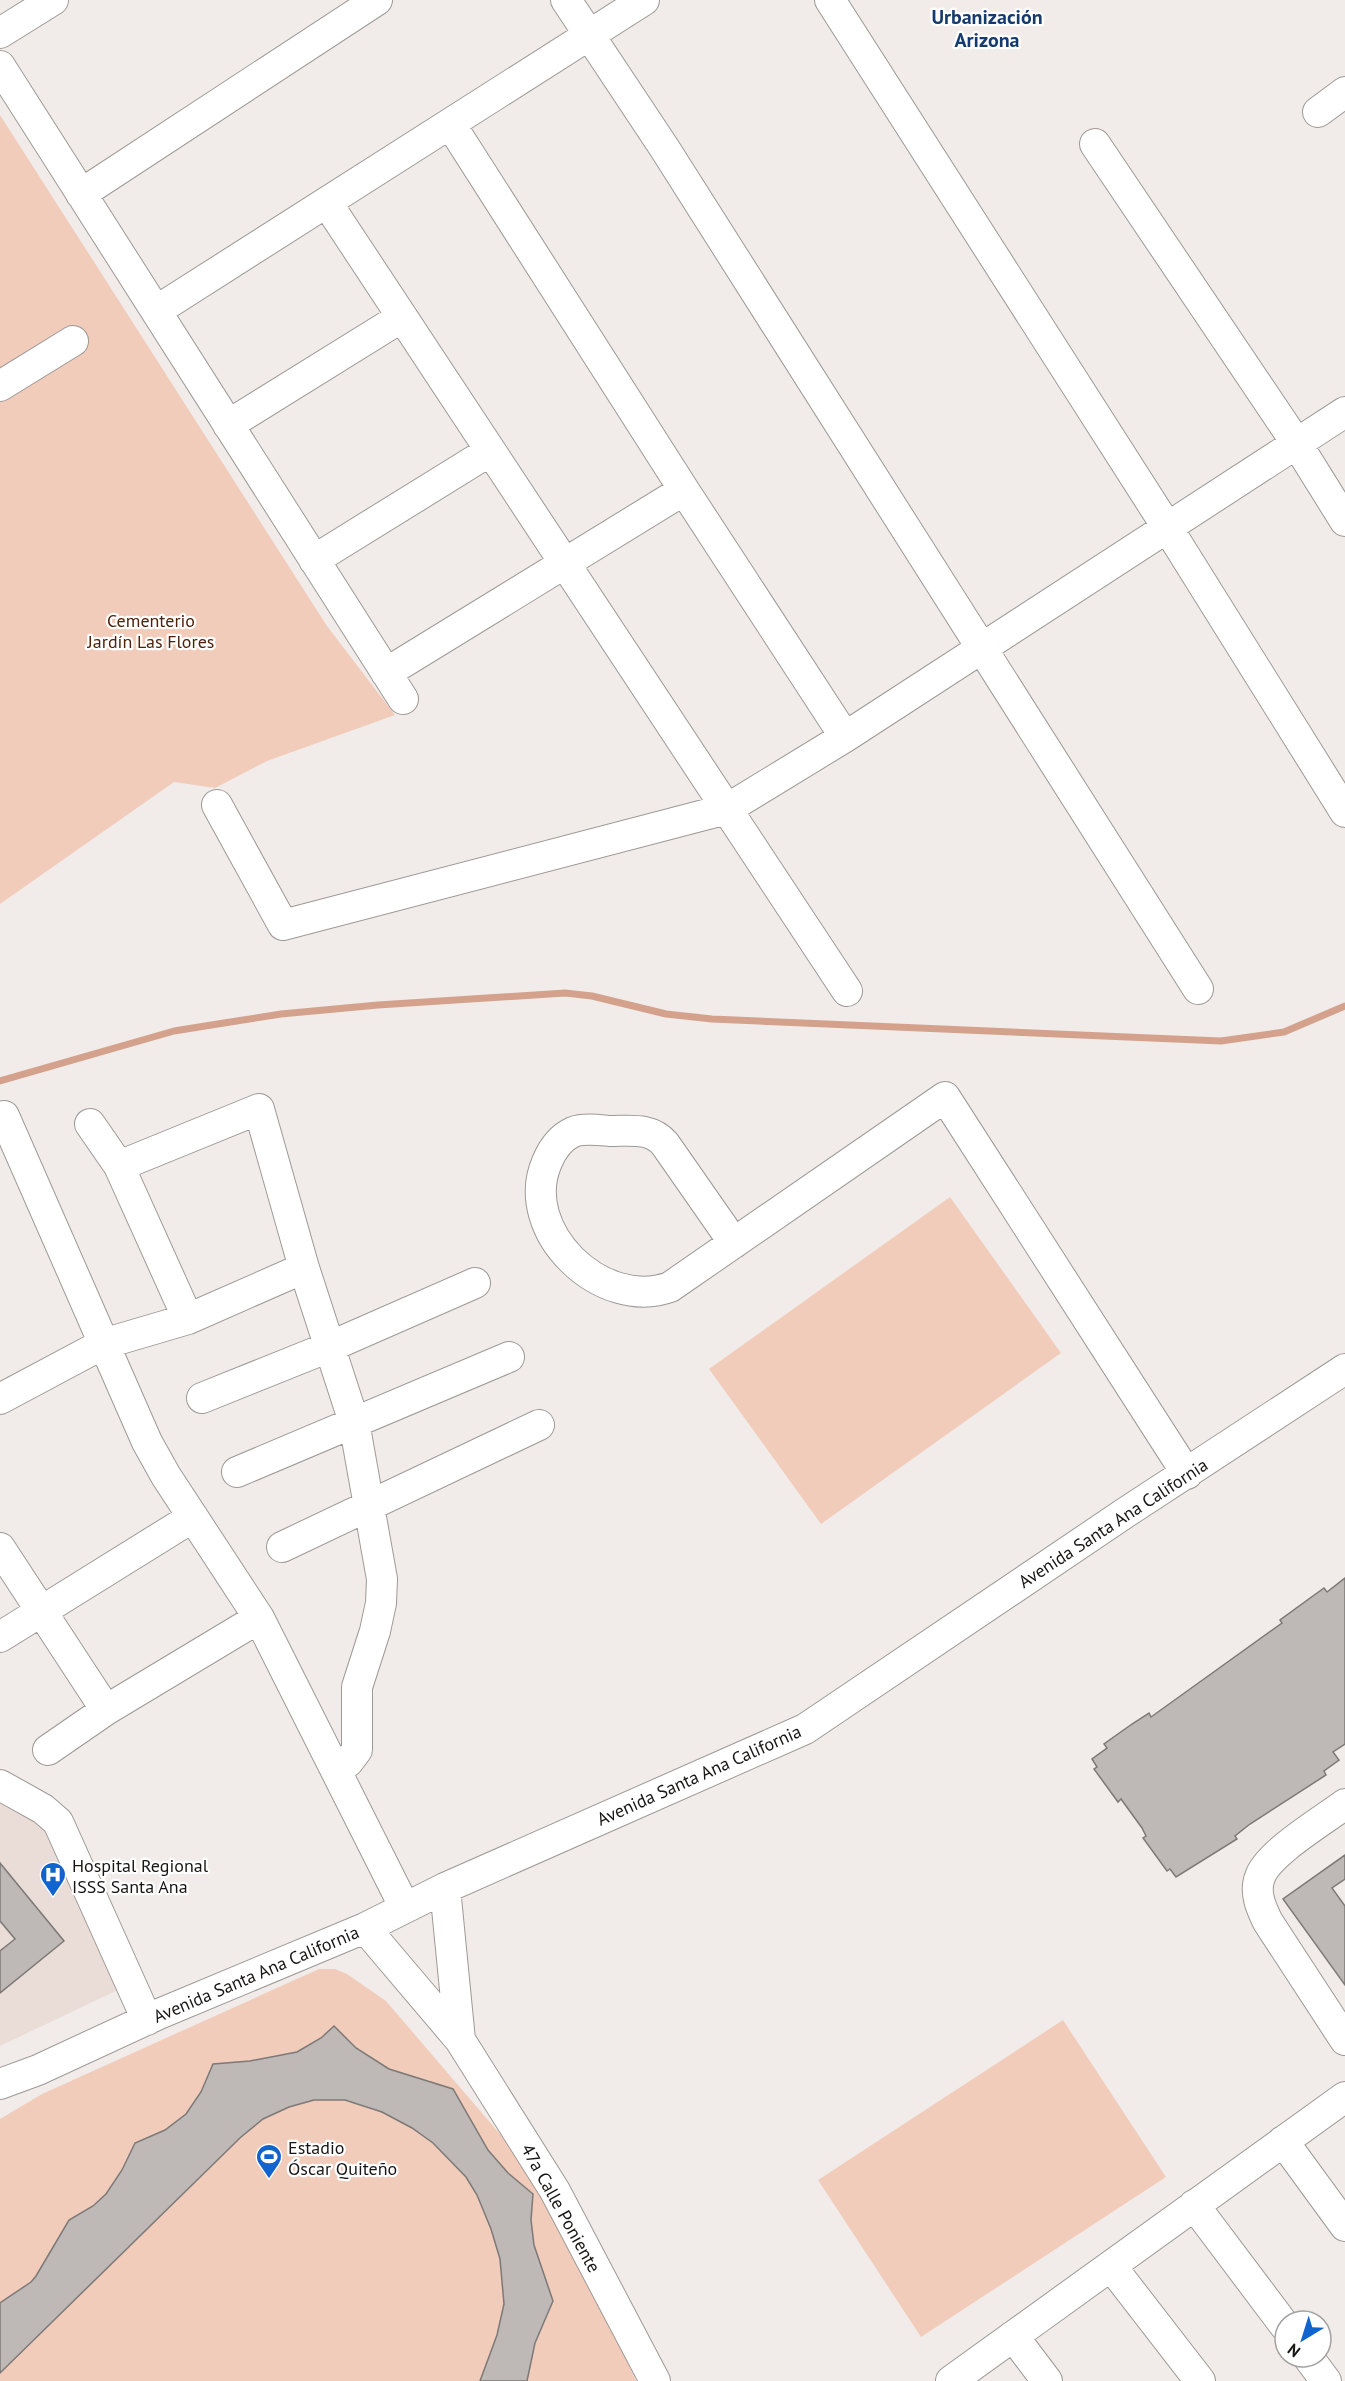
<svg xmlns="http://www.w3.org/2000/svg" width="1345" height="2381" font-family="'PT Sans',sans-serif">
<rect width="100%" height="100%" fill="#f1ece9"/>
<!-- built -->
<path fill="#eadcd7" d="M0,1778L70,1817L143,1978L0,2046Z"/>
<!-- green -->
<path fill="#f2ccbb" d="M0,115L327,626L395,715L267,761L215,788L174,782L0,904Z
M950,1197L1061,1353L821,1524L709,1369Z
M319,1969H335L347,1974L386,2001L529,2168L570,2235L636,2381H0V2119L42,2094Z
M1063,2020L1166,2177L921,2337L818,2180Z"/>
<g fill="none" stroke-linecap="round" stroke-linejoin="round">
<!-- stream -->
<path stroke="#d4a28c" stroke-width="7" d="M0,1081L174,1031L224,1023L281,1014L378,1005L565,993L592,996L666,1014L712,1019L1221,1041L1284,1032L1345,1006"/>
</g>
<!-- building -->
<path fill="#beb9b7" stroke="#7d7977" stroke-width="1.5" d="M1345,1578V1744L1333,1752L1339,1760L1324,1771L1326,1775L1250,1824L1235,1836L1237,1839L1176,1877L1170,1869L1167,1871L1143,1838L1146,1836L1142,1828L1121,1799L1118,1802L1094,1769L1097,1767L1092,1759L1107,1748L1104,1744L1132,1724L1149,1713L1151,1717L1282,1623L1280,1620L1324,1588L1327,1592Z
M1345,1855V1879L1332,1888L1345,1906V1985L1283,1899Z
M0,1863L64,1941L0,1993V1951L15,1939L0,1921Z
M334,2026L356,2048L389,2069L453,2089L488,2150L508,2173L533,2194L531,2220L534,2245L553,2301L535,2343L527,2381H480L497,2335L504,2304L500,2259L491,2229L477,2195L466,2177L433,2143L412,2128L382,2112L345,2100H314L289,2107L263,2119L241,2137L0,2373V2303L31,2282L36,2276L69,2220L93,2206L106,2194L122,2170L135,2143L165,2130L186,2114L201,2092L213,2064L250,2061L297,2052L321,2038Z"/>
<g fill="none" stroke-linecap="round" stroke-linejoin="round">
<defs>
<path id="minor" d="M566,0L665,149L1198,989
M830,0L1167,527L1345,812
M0,33L53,0
M0,66L403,699
M1318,112L1345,92
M451,125L684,490L845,737
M1095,144L1297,444L1345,521
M81,194L377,0
M327,203L847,991
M156,311L644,0
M0,386L73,341
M228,425L402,317
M314,560L490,451
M386,673L684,490
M217,805L283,925L727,809L845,737L1345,412
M4,1116L147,1442L166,1476L259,1618L405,1908
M90,1124L119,1166L188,1319
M119,1166L259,1109L304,1268L354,1422L382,1579L381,1603L375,1631L357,1687V1750L348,1762L335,1769
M734,1243L665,1144C651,1127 630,1131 610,1131C599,1130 584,1128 573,1132C560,1138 552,1150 547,1162C517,1231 602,1312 670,1287L945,1097L1187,1474
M202,1398L329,1347L475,1283
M0,1399L103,1344L188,1319L304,1268
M237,1472L509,1357
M282,1547L539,1425
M0,1548L106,1710L259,1618
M0,1637L193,1517
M48,1750L106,1710
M0,1785L43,1809L58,1822L147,2020
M1345,1804C1324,1820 1268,1853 1260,1877C1254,1892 1261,1908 1268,1922L1345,2040
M445,1888L460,2040
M365,1928L460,2040L555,2191L655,2381
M0,2084L38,2070L159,2014L365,1928L445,1888L805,1729L1125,1513L1345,1369
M1283,2141L1345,2226
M1194,2205L1285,2326
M1111,2266L1200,2381
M1013,2336L1047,2381
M1308,2357L1326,2381
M951,2381L1345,2097"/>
</defs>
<!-- minor casing -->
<use href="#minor" stroke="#9d9996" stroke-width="32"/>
<!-- minor -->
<use href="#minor" stroke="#fff" stroke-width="30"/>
</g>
<!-- icons -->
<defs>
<symbol id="hospital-pin" viewBox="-11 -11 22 30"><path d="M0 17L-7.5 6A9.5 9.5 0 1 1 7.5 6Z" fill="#1163cd" stroke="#fff"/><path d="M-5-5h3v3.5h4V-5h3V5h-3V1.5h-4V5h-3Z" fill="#fff"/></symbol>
<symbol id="stadium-pin" viewBox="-11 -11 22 30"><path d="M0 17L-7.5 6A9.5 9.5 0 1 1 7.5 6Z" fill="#1163cd" stroke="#fff"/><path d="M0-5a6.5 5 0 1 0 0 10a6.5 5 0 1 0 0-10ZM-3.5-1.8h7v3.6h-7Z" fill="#fff"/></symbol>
</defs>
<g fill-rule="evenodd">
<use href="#hospital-pin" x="38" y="1860" width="30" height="40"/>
<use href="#stadium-pin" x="254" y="2142" width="30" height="40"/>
</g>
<g text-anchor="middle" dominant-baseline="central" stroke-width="4.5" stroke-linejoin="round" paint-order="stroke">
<!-- park labels -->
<g font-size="18" fill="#4f2108" stroke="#fff">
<text x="151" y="620">Cementerio<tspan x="151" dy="21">Jardín Las Flores</tspan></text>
</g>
<!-- street labels -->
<g font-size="18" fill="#181615" stroke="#fff">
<text transform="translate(1113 1523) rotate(-33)">Avenida Santa Ana California</text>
<text transform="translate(699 1775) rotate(-24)">Avenida Santa Ana California</text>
<text transform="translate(256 1974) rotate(-23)">Avenida Santa Ana California</text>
<text transform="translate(561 2208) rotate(61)">47a Calle Poniente</text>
</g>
<!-- poi labels -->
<g font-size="18" fill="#181615" stroke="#fff" text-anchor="start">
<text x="72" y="1865">Hospital Regional<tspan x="72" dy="21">ISSS Santa Ana</tspan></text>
<text x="288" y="2147">Estadio<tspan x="288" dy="21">Óscar Quiteño</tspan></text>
</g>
<!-- neighbourhood labels -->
<g font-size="20" font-weight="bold" fill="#153a6e" stroke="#fff">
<text x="987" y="17">Urbanización<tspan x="987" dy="23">Arizona</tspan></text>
</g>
</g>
<!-- north arrow -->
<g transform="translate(1303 2339) rotate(218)"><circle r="28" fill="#ffffff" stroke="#a3a2a1" stroke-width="1.5"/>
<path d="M0-4.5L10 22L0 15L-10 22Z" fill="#1163cd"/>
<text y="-9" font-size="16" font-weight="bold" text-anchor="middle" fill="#181615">N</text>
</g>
</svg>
